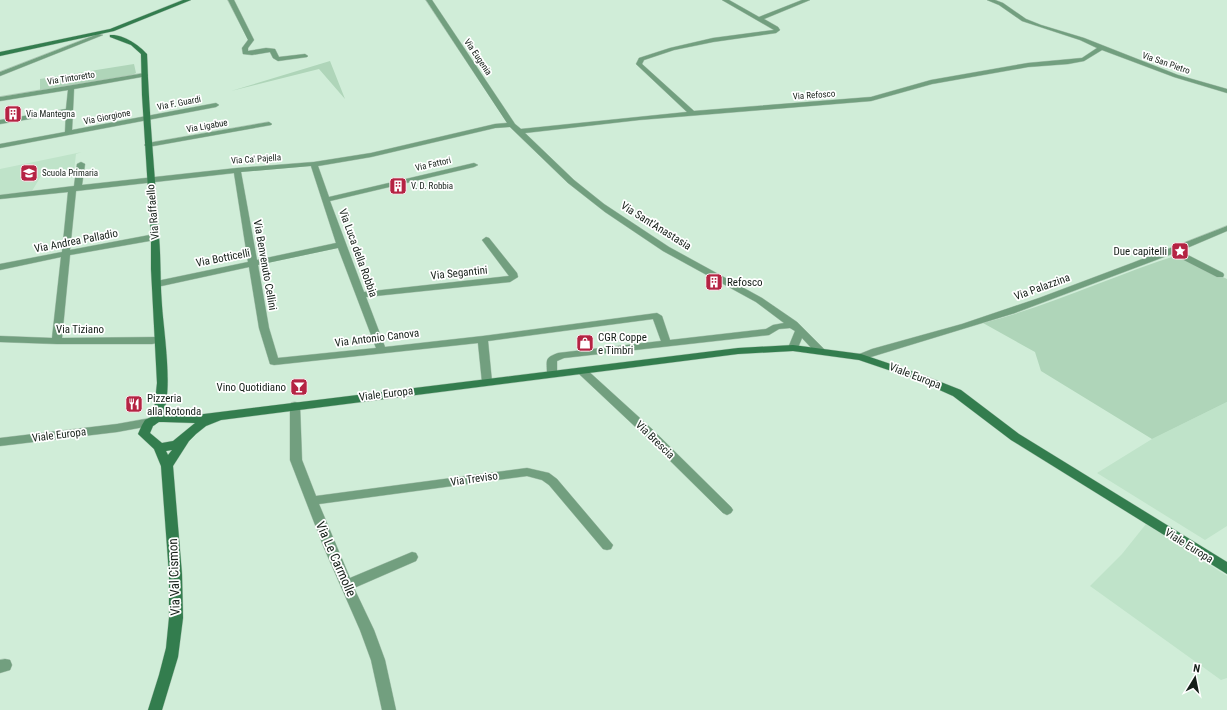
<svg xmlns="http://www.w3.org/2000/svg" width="1227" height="710" font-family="'Roboto Condensed',sans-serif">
<rect width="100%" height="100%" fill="#d0edd8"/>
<!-- built -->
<path fill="#bfe3c9" d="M82,152L76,154L74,171L41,176L32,191L0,195V169Z
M1227,402V526L1205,540L1097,473L1152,439Z
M1146,524L1227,576V678L1221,680L1090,586L1122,554Z"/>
<!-- green -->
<path fill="#afd5b9" d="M330,61L345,99L319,69L231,91Z
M134,64L136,73L132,75L40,90V79Z
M1178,255L1227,279V402L1152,439L1041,371L1035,352L983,323C1050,306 1112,276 1178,255Z"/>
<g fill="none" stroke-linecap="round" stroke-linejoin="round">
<defs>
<path id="minor" d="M228,0H234L254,40L248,48V51L266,48L275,49L279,57L305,54L308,56L307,57L278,61L273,58L270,52L252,55L243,54L242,48L248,40Z
M426,0H432L515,124L521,129L687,112L636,64L639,58L670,48L713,38L774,30L722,0H729L759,17L802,0H810L764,19L778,27L780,30L776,33L713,42L674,50L644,60L642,64L694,111L871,97L931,80L1028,63L1082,58L1097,48L1080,40L1022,21L999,5L987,0H995L1003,3L1026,19L1041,25L1084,38L1178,75L1227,89V93L1174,77L1102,50L1084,61L1068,64L1028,67L932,84L871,101L639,120L525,133L574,180L604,204L669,247L762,298L797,322L824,349L825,351L820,354L816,353L802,338L797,350H789L788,348L795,331L790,328L779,329L769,335L564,358L557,361V374L556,376L552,377L547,374C547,360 544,358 558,353L661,341L653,319L488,341L492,382L487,385L482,382L478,343L274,365L270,364L259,328L249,267L157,287L152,284L157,281L248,262L234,173L76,191L70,250L155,234L159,237L155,240L70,255L62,338L159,337L162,338L164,340L162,342L152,344H57L0,342V336L52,338L61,257L0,270V264L62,252L68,192L0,199V195L74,186L77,164L81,162L85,164L82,185L237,168L314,162L371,153L495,124L507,123ZM510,127L568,183L605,212L663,251L756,302L784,323L773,325L766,329L670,340L662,316L657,313L483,336L385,347L366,297L510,282L518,277L517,273L489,238L486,237L482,240L509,276L364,292L330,201L474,167L478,165L474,163L329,197L318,166L371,157L495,128ZM311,166L336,243L257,260L241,172ZM338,248L376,348L278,358L269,328L258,265Z
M98,34L103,35L0,76V72Z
M145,73L148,75L147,76L74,89L72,130L216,103L219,105L216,107L0,148V144L65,132L66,113L0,124V120L66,109L68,90L0,101V97Z
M269,122L272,124L271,125L148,147L144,145L148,143Z
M1227,226V231L1180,251L1223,273L1224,275L1223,277H1217L1172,254L1015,313L861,360L856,357L857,355L872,349L962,324L1039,298L1132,263Z
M582,368L586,369L652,429L731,507L733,510L731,513L727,515L723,513L644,435L578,373L577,371Z
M295,402L299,403L300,406L302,460L316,496L527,468L549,473L557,479L613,545L611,549L607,550L603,549L549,485L542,480L527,476L319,504L350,578L412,552L416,553L418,557L416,561L354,588L374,630L385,660L396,710H382L371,660L360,630L324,548L290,460V406L291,403Z
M5,659L10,660L12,665L10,670L0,673V660Z"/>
<path id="tertiary" d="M151,418L155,419L156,422L155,425L117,432L0,446V438L117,424Z"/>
<path id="secondary" d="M183,0H191L114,31L0,56V52L110,29Z
M110,35C123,34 139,45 147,54C149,115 155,175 159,236C161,259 160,282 162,306C164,333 173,390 163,414L196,415L738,348L793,345L861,354L923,375L961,390L1019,434L1227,562V574L1011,440L953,396L915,379L859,360L793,351L738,354L221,420L206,426L196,434L189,441L173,466L182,574L183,618L178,657L162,710H148L159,675L166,648L169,618V574L161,466L154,449L138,434L142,425L145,420L151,417L154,411L157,383L151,269V237L142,95L141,54L131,45L110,37ZM159,422H164L195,423L173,441L162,443L150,433L153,426ZM172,450L168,455L166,451Z"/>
</defs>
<!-- minor casing -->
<use href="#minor" stroke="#aec8b5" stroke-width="1"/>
<!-- tertiary casing -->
<use href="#tertiary" stroke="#aec8b5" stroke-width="1"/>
<!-- secondary casing -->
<use href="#secondary" stroke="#aec8b5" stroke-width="1"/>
<!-- minor -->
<use href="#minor" fill="#729f7f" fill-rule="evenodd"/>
<!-- tertiary -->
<use href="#tertiary" fill="#729f7f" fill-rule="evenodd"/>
<!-- secondary -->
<use href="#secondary" fill="#337d4e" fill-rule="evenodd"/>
</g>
<!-- icons -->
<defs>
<symbol id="building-square" viewBox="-11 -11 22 22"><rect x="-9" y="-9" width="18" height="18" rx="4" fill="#b52343" stroke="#fff"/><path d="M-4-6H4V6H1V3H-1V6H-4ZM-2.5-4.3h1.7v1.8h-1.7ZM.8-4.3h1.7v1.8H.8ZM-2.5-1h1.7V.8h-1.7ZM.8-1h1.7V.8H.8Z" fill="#fff"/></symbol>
<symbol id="school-square" viewBox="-11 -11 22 22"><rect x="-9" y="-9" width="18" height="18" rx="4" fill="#b52343" stroke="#fff"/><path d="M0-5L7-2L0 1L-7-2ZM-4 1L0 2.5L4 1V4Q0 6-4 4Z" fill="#fff"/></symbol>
<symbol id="sight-square" viewBox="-11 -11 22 22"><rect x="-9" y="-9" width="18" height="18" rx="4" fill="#b52343" stroke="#fff"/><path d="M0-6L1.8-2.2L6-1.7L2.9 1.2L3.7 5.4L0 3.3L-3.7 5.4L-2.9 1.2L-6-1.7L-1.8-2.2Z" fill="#fff"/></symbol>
<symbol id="shop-square" viewBox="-11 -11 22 22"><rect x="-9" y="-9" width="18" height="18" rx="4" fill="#b52343" stroke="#fff"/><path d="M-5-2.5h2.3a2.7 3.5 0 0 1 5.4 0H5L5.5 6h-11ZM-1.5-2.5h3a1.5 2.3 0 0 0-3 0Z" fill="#fff"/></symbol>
<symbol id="bar-square" viewBox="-11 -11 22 22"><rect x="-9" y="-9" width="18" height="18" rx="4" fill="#b52343" stroke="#fff"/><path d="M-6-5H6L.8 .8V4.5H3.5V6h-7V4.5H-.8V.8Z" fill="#fff"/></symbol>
<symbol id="restaurant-square" viewBox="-11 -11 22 22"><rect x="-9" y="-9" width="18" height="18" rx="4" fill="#b52343" stroke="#fff"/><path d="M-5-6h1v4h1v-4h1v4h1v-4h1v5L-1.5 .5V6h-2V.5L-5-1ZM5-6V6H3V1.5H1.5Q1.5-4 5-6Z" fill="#fff"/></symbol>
</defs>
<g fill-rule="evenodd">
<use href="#building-square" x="3" y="104" width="20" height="20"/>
<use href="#school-square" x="19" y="163" width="20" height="20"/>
<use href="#building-square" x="388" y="176" width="20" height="20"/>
<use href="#sight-square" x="1170" y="241" width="20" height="20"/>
<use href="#building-square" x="704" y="272" width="20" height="20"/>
<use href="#shop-square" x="575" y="333" width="20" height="20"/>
<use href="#bar-square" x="289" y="377" width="20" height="20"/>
<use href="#restaurant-square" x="124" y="394" width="20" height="20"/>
</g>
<g text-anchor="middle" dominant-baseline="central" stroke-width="3.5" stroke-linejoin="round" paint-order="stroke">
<!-- far-street labels -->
<g font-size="9" fill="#151f18" stroke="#fff">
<text transform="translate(478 57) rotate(56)">Via Eugenia</text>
<text transform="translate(1166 63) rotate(19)">Via San Pietro</text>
<text transform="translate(71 78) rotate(-9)">Via Tintoretto</text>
<text transform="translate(814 95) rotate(-4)">Via Refosco</text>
<text transform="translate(179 103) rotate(-11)">Via F. Guardi</text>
<text transform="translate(107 117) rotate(-11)">Via Giorgione</text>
<text transform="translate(207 126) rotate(-10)">Via Ligabue</text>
<text transform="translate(256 159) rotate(-4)">Via Ca' Pajella</text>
<text transform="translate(433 164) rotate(-13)">Via Fattori</text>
</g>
<!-- far-poi labels -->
<g font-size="9" fill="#151f18" stroke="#fff" text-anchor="start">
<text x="26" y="114">Via Mantegna</text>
<text x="42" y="173">Scuola Primaria</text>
<text x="411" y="186">V. D. Robbia</text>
</g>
<!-- street labels -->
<g font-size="11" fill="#151f18" stroke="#fff">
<text transform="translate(153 212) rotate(-95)">Via Raffaello</text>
<text transform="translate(656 226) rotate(32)">Via Sant'Anastasia</text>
<text transform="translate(76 241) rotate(-11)">Via Andrea Palladio</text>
<text transform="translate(358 253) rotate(70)">Via Luca della Robbia</text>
<text transform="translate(223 258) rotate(-11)">Via Botticelli</text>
<text transform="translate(265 265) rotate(80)">Via Benvenuto Cellini</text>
<text transform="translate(459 273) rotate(-6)">Via Segantini</text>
<text transform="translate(1042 287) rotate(-20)">Via Palazzina</text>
<text x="80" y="329">Via Tiziano</text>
<text transform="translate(377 338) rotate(-7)">Via Antonio Canova</text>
<text transform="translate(915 376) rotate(21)">Viale Europa</text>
<text transform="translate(386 394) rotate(-7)">Viale Europa</text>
<text transform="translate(59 435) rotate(-7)">Viale Europa</text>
<text transform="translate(655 440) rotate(44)">Via Brescia</text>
<text transform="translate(474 479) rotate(-8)">Via Treviso</text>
<text transform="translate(1189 546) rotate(32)">Viale Europa</text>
</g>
<!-- poi labels -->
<g font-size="11" fill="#151f18" stroke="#fff" text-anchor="start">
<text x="1167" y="251" text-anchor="end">Due capitelli</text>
<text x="727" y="282">Refosco</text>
<text x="598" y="337">CGR Coppe<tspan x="598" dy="13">e Timbri</tspan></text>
<text x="286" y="387" text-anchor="end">Vino Quotidiano</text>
<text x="147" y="398">Pizzeria<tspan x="147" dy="13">alla Rotonda</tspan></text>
</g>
<!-- near-street labels -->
<g font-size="13" fill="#151f18" stroke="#fff">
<text transform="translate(336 559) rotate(66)">Via Le Carmolle</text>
<text transform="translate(174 577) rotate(-92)">Via Val Cismon</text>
</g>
</g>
<!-- north arrow -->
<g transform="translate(1195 678) rotate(10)" stroke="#ffffff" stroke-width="3" paint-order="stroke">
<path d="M0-3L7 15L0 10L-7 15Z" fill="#151f18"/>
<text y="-6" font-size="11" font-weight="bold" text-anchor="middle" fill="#151f18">N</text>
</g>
</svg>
